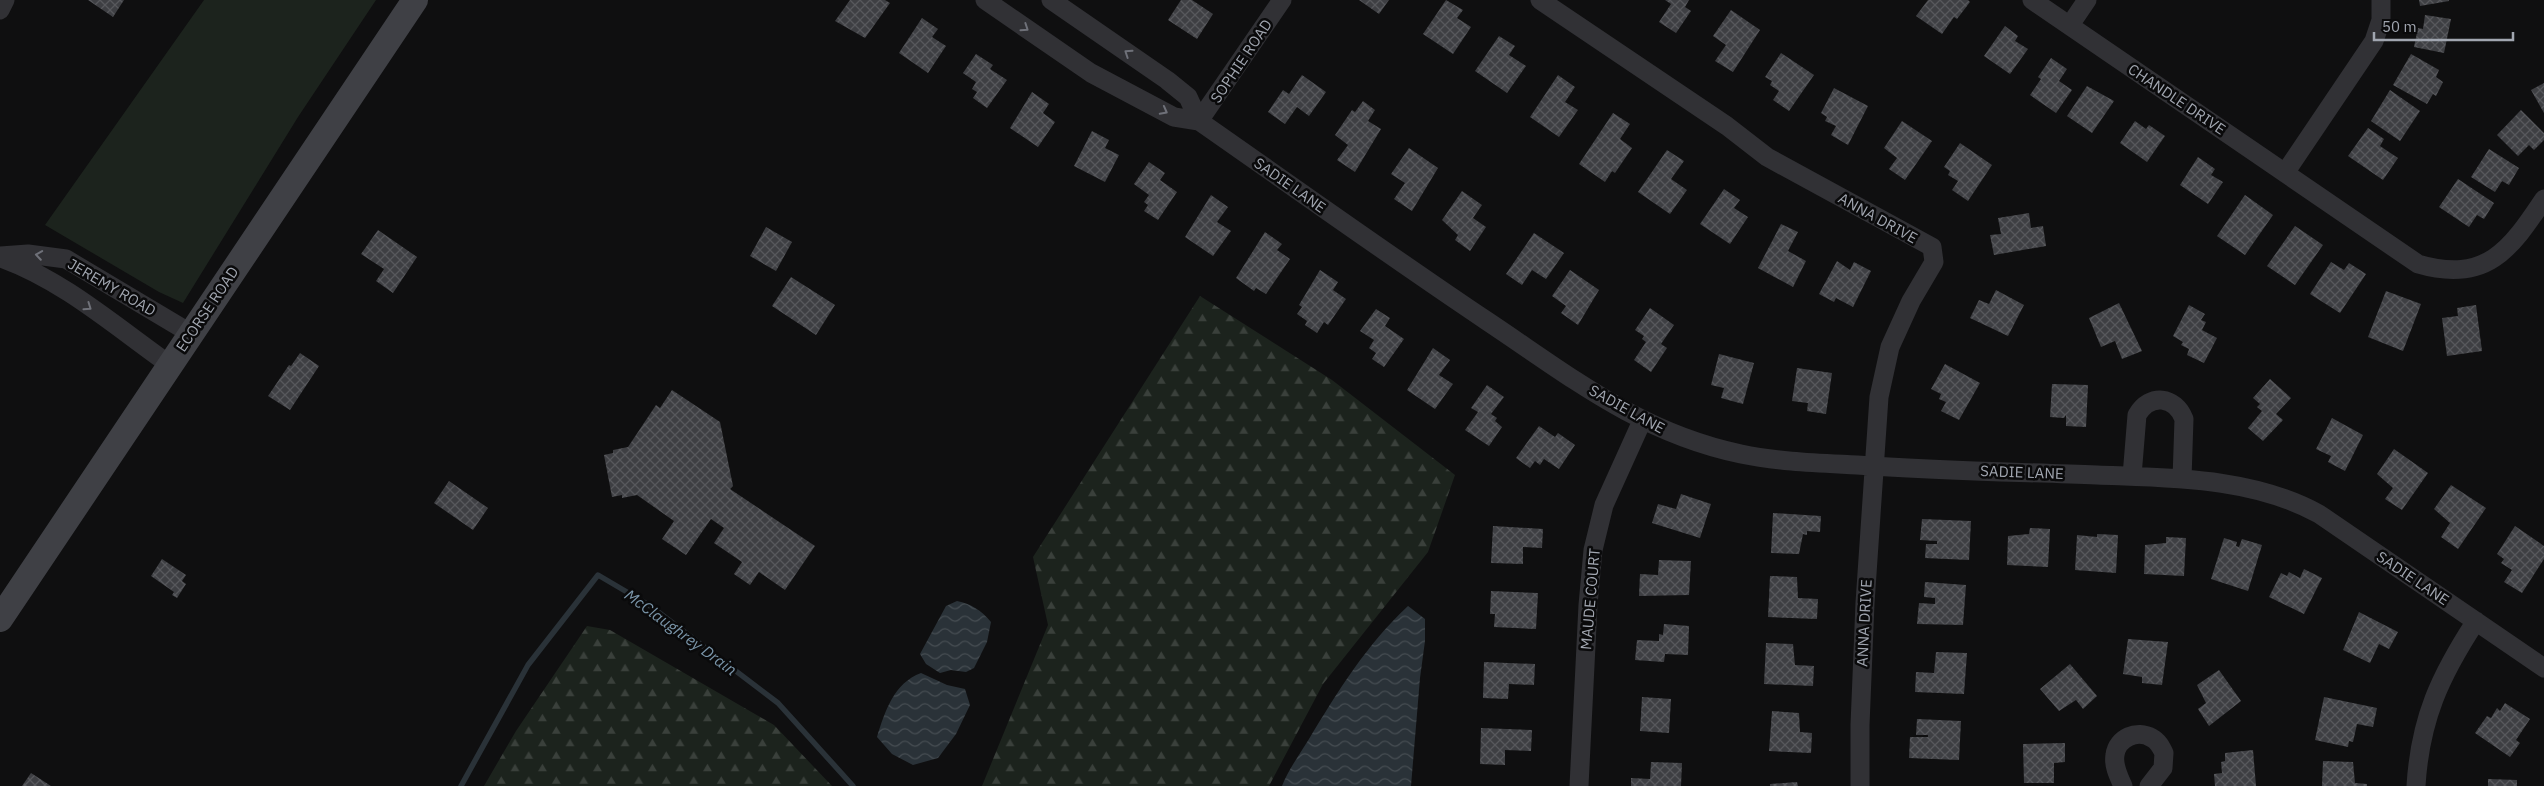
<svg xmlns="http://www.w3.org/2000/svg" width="2544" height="786" font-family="'IBM Plex Sans',sans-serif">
<defs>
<pattern id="forest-firs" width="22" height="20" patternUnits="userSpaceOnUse" patternTransform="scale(1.25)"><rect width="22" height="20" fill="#1c231d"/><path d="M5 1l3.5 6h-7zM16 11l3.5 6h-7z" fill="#3a403b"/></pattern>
<pattern id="water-waves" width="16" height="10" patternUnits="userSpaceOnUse" patternTransform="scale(1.25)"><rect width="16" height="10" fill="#2a3238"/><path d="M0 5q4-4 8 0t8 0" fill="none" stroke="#464d52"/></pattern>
<pattern id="building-cross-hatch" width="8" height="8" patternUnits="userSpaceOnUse" patternTransform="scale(1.25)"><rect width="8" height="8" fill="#3e3f43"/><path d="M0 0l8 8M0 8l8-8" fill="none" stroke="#57585c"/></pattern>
</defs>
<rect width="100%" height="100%" fill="#0f0f10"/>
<!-- grass -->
<path fill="#1c231d" d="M204,0H376L298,117L183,303L159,292L45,225Z"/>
<!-- forest -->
<path fill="url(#forest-firs)" d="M1200,296L1332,380L1455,475L1428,552L1323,684L1269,786H982L1048,625L1033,557Z
M587,626L610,630L774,725L832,786H484L516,731Z"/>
<!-- water -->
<path fill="url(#water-waves)" d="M957,601C971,604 981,610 991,622L987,642L974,668L966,672L951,670L940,673L926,664L920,654L946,606Z
M1408,606L1425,619V641L1420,678L1411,786H1282C1288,770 1300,754 1309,739C1338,691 1367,644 1408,606Z
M921,673L947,685L965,689L970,705L956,734L938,758L913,765L892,754L877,737C885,711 894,683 921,673Z"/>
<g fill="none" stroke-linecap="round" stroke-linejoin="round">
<!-- stream -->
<path stroke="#2a3238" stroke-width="5.5" d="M461,786L528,665L598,575L649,605L778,703L853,786"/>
</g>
<!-- building -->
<path fill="url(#building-cross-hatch)" d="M88,0H124L113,17Z
M850,0H885L890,3L865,38L835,21Z
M1181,0H1192L1213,14L1197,39L1168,20Z
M1359,0H1389L1379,14Z
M1446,0L1463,10L1457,18L1471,27L1453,54L1423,34Z
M1665,0H1689L1685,7L1691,11L1676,33L1659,22L1671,4Z
M1928,0H1968L1970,2L1957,19L1954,17L1942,34L1916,16Z
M2419,0H2449V1L2420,6Z
M1731,10L1760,30L1733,72L1715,61L1726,45L1713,36Z
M2425,15L2451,19L2444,53L2414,47L2418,28L2423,29Z
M922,18L938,29L932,37L946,46L928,73L899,53Z
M2005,26L2018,36L2015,41L2028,49L2010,74L1984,56Z
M1499,36L1515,46L1509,55L1526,66L1507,93L1475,71Z
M1781,53L1814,75L1789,111L1773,100L1779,91L1770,85L1772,81L1765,77Z
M976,54L993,65L990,69L1007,80L987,108L973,98L977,92L972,89L976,82L963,73Z
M2411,54L2439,70L2436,77L2443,82L2436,96L2433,94L2427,104L2393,85Z
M2051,58L2067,69L2059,81L2072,90L2056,113L2030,95L2041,79L2038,77Z
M1302,75L1326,92L1309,116L1297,107L1285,124L1268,112L1283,90L1289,94Z
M1558,75L1575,87L1565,102L1578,110L1559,137L1530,117Z
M2544,83V113L2531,90Z
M2087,86L2114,101L2092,133L2067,116Z
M1834,88L1868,106L1848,145L1831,135L1836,126L1825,121L1827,117L1821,113Z
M2390,90L2420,111L2400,141L2371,121Z
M1032,92L1049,104L1043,113L1055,122L1038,147L1010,128Z
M1363,101L1375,110L1368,121L1381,129L1355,172L1337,160L1348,145L1335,135L1352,110L1355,112Z
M2521,110L2544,133V140L2534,150L2529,145L2518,156L2497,135Z
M1613,113L1630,124L1620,139L1632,148L1615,173L1612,171L1605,182L1579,164Z
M1902,121L1932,141L1905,180L1889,169L1897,158L1884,148Z
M2135,121L2146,129L2149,125L2165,136L2147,162L2120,143Z
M2368,128L2384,139L2380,146L2398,158L2383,180L2348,156Z
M1092,131L1109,140L1105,148L1119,155L1105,182L1074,166Z
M1960,143L1992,165L1968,201L1952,190L1958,181L1948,175L1950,171L1944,167Z
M1409,148L1438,168L1412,211L1394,199L1405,183L1391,174Z
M2489,149L2519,168L2509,185L2502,181L2495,192L2471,177Z
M1667,150L1684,161L1671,179L1687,190L1670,214L1638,192Z
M2198,157L2215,169L2211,175L2223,182L2208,204L2180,185Z
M1149,162L1165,173L1160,180L1177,192L1158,220L1144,211L1148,205L1144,202L1149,195L1134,184Z
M2458,179L2494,203L2484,219L2477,215L2469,227L2439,207Z
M1724,189L1740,200L1734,208L1748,217L1730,244L1700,224Z
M1462,191L1482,205L1473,218L1486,227L1470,251L1455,240L1458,235L1442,220Z
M1211,195L1228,207L1217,222L1231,231L1213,256L1185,237Z
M2245,195L2273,215L2245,255L2217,236Z
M2029,213L2031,228L2043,226L2046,246L1994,255L1990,235L2001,234L1998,218Z
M1781,224L1798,232L1788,251L1806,261L1793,287L1758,268Z
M2295,226L2323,245L2295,285L2267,266Z
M766,227L792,242L776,271L750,256Z
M378,230L417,257L393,293L376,281L384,269L361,254Z
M1265,232L1282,244L1277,250L1290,259L1266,294L1256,288L1254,291L1236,278Z
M1534,233L1564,253L1546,279L1532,270L1522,285L1506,274Z
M1837,261L1850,270L1854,262L1871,271L1853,307L1836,298L1834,302L1819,294Z
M2331,262L2344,270L2349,263L2366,274L2340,313L2310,294Z
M1320,270L1338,282L1333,290L1346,299L1328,325L1324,322L1317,333L1305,325L1307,321L1297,314L1302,307L1299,305Z
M1570,270L1599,290L1578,325L1561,313L1566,306L1552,296Z
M791,277L835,305L816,335L772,306Z
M1996,290L2024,305L2008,336L1970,318L1979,300L1989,304Z
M2386,291L2421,304L2403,351L2368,337Z
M2119,303L2142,351L2122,359L2115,341L2101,347L2089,318Z
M2189,305L2205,314L2201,320L2206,322L2202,330L2217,338L2204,363L2187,355L2189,349L2181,345L2183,342L2173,336Z
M2476,305L2482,351L2447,356L2442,318L2458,316L2457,308Z
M1650,308L1674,325L1661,344L1667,348L1651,372L1634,360L1646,342L1642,339L1644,336L1635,330Z
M1376,309L1390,318L1385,326L1404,339L1384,367L1372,359L1376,353L1369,348L1374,340L1360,331Z
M1433,348L1450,360L1439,375L1453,384L1435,409L1407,390Z
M300,353L319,366L290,410L268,396L289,365L291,366Z
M1719,354L1754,363L1743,404L1721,398L1724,388L1711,385Z
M1945,364L1980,383L1959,420L1941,411L1946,402L1939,399L1941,394L1931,389Z
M1797,368L1832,373L1826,414L1807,411L1808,403L1792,401Z
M2270,379L2291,398L2276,414L2283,420L2263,441L2248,428L2262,411L2257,407L2260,404L2253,398Z
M2052,384L2088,385L2086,427L2066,426V415L2064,418L2050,417Z
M1487,385L1504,397L1491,414L1497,418L1495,421L1502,427L1489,446L1465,430L1478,412L1471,408Z
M672,390L720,422L733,486L730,489L815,546L785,590L759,572L750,585L734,574L742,562L714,543L724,528L711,519L686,555L662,539L674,521L637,495L622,498V495L612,497L604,455L613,453V450L628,447L656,405L660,408Z
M2332,418L2363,435L2345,471L2328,462L2331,456L2316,449Z
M1539,426L1555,437L1558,433L1575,445L1559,469L1544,459L1540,465L1535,461L1530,468L1516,458Z
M2394,449L2428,473L2402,510L2385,499L2393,488L2377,474Z
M449,481L488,508L473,530L434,503Z
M2451,485L2486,508L2458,549L2441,537L2450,523L2434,509Z
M1681,494L1711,504L1700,538L1652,523L1658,504L1676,509Z
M1773,513L1821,516L1820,532L1807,531V535L1803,534L1799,554L1771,553Z
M1922,519L1971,521L1969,560L1925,558L1926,544H1937V541L1920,540Z
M1493,526L1543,529L1542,548L1523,547V564L1491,563Z
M2515,526L2544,546V559L2522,593L2504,582L2512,570L2501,563L2504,559L2497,554Z
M2030,528L2050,529L2048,567L2007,565L2008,536L2029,534Z
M2097,534L2118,535L2116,573L2075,570L2077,535L2097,537Z
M2166,537L2186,538L2184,576L2144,574L2145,545L2166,543Z
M2224,538L2237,542L2236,546L2239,547L2242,539L2262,545L2248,591L2211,579Z
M162,559L186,575L182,581L186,584L177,598L172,595L174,592L151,576Z
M1659,560L1691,561L1689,595L1639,596L1640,574L1658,575Z
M2304,569L2322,578L2304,614L2269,597L2281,573L2287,576L2289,572L2300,578Z
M1770,576L1797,577L1798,598L1818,599L1817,619L1768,617Z
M1925,582L1966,585L1963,625L1917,624L1919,603L1935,604V598L1924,597Z
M1491,591L1538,593L1536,629L1494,627L1495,614H1490Z
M2359,612L2398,632L2389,649L2379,644L2370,663L2343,650Z
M1664,624L1689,626L1688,655L1665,654L1664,662L1635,660L1637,640L1659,641V634L1663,635Z
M2128,639L2168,642L2162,685L2142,683V677L2123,674Z
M1766,643L1793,644L1795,665L1814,666L1813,686L1764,684Z
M1936,652L1967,653L1964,694L1915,692L1916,672L1934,673Z
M1484,662L1535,664L1534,685L1509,684L1508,699L1483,698Z
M2070,664L2097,696L2083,709L2076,700L2059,711L2040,689Z
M2219,670L2241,701L2209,726L2198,709L2206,703L2197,685Z
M1642,697L1671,699L1669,733L1640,731Z
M2324,697L2377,708L2373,727L2357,724L2353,742L2349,741L2348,747L2315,740Z
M2505,703L2530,719L2516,740L2520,743L2510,757L2475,733L2487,716L2491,718L2497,708L2500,711Z
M1772,711L1799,713L1800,732L1812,733L1811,753L1769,751Z
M1917,719L1961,721L1959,760L1909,758L1910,737H1928V735H1916Z
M1481,728L1532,730L1531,751L1505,750V765L1480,764Z
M2065,743V762L2054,763V783H2024L2023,744Z
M2253,750L2256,786H2215L2214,774L2222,773L2221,762L2225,761V753Z
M2323,761L2353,762L2355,783L2367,784V786H2322Z
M1651,762L1682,763L1681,786H1631V778L1650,779Z
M31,773L51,786H22Z
M2488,779L2517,780V786H2488Z
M1797,782L1798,786H1770V784Z"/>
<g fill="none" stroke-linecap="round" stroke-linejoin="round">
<!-- street -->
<path stroke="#313135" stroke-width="19" d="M985,0L1091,73L1174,117L1199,121C1295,188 1390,256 1487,321C1571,377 1640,433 1741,454C1779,462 1818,463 1857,465C1937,471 2017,472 2097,475C2171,478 2252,477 2319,514L2544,668
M1051,0L1167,80L1188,97L1199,121
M1540,0L1727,126L1767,157L1932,247L1934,262L1911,301L1890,347L1879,397L1865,603L1860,725V786
M2032,0L2418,264C2486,284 2510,250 2544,199
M0,10L5,0
M2070,25L2087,0
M1199,121L1282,0
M2285,173L2374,41L2381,20V0
M0,256L28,254L66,259L190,333
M1,258C63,280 116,327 170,365
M2132,476L2137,415C2150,393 2175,396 2184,419L2182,479
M1579,786L1588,605L1593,550L1604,505L1642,421
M2123,786C2119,777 2113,766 2115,755C2117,738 2137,729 2152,738C2158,741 2161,747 2164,753L2163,768L2149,786
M2416,786C2420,719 2440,676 2476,621"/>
<!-- secondary -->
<path stroke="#3f4045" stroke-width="26" d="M0,619L415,0"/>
</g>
<!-- one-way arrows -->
<defs><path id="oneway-chevron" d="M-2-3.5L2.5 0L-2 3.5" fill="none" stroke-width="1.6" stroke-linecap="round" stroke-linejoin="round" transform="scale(1.25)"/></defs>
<g stroke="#6f7179">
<use href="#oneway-chevron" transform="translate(1025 28) rotate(34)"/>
<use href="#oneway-chevron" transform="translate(1128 53) rotate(-146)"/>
<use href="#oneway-chevron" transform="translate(1164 111) rotate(28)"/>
<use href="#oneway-chevron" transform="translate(39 255) rotate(-171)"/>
<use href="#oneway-chevron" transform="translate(88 307) rotate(35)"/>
</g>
<g text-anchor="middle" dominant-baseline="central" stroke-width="5" stroke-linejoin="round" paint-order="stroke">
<!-- street labels -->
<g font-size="15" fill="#a1a6b0" stroke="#0a0a0b">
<text transform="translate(1241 61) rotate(-56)">SOPHIE ROAD</text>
<text transform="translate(2177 99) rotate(34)">CHANDLE DRIVE</text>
<text transform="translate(1290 185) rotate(35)">SADIE LANE</text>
<text transform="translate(1878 218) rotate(29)">ANNA DRIVE</text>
<text transform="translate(112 287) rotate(30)">JEREMY ROAD</text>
<text transform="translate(207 309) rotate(-56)">ECORSE ROAD</text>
<text transform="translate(1627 409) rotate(29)">SADIE LANE</text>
<text transform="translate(2022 472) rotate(2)">SADIE LANE</text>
<text transform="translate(2413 578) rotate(34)">SADIE LANE</text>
<text transform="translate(1590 599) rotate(-85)">MAUDE COURT</text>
<text transform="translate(1864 623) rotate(-87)">ANNA DRIVE</text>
</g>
<!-- water labels -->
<g font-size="16" font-style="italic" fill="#7a95a9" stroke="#0a0a0b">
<text transform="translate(681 632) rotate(36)">McClaughrey Drain</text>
</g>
</g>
<!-- scale -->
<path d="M2374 32v8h139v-8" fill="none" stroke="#a1a6b0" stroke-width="2.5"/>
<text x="2382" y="32" font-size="15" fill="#a1a6b0" stroke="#0a0a0b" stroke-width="4" paint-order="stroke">50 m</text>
</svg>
